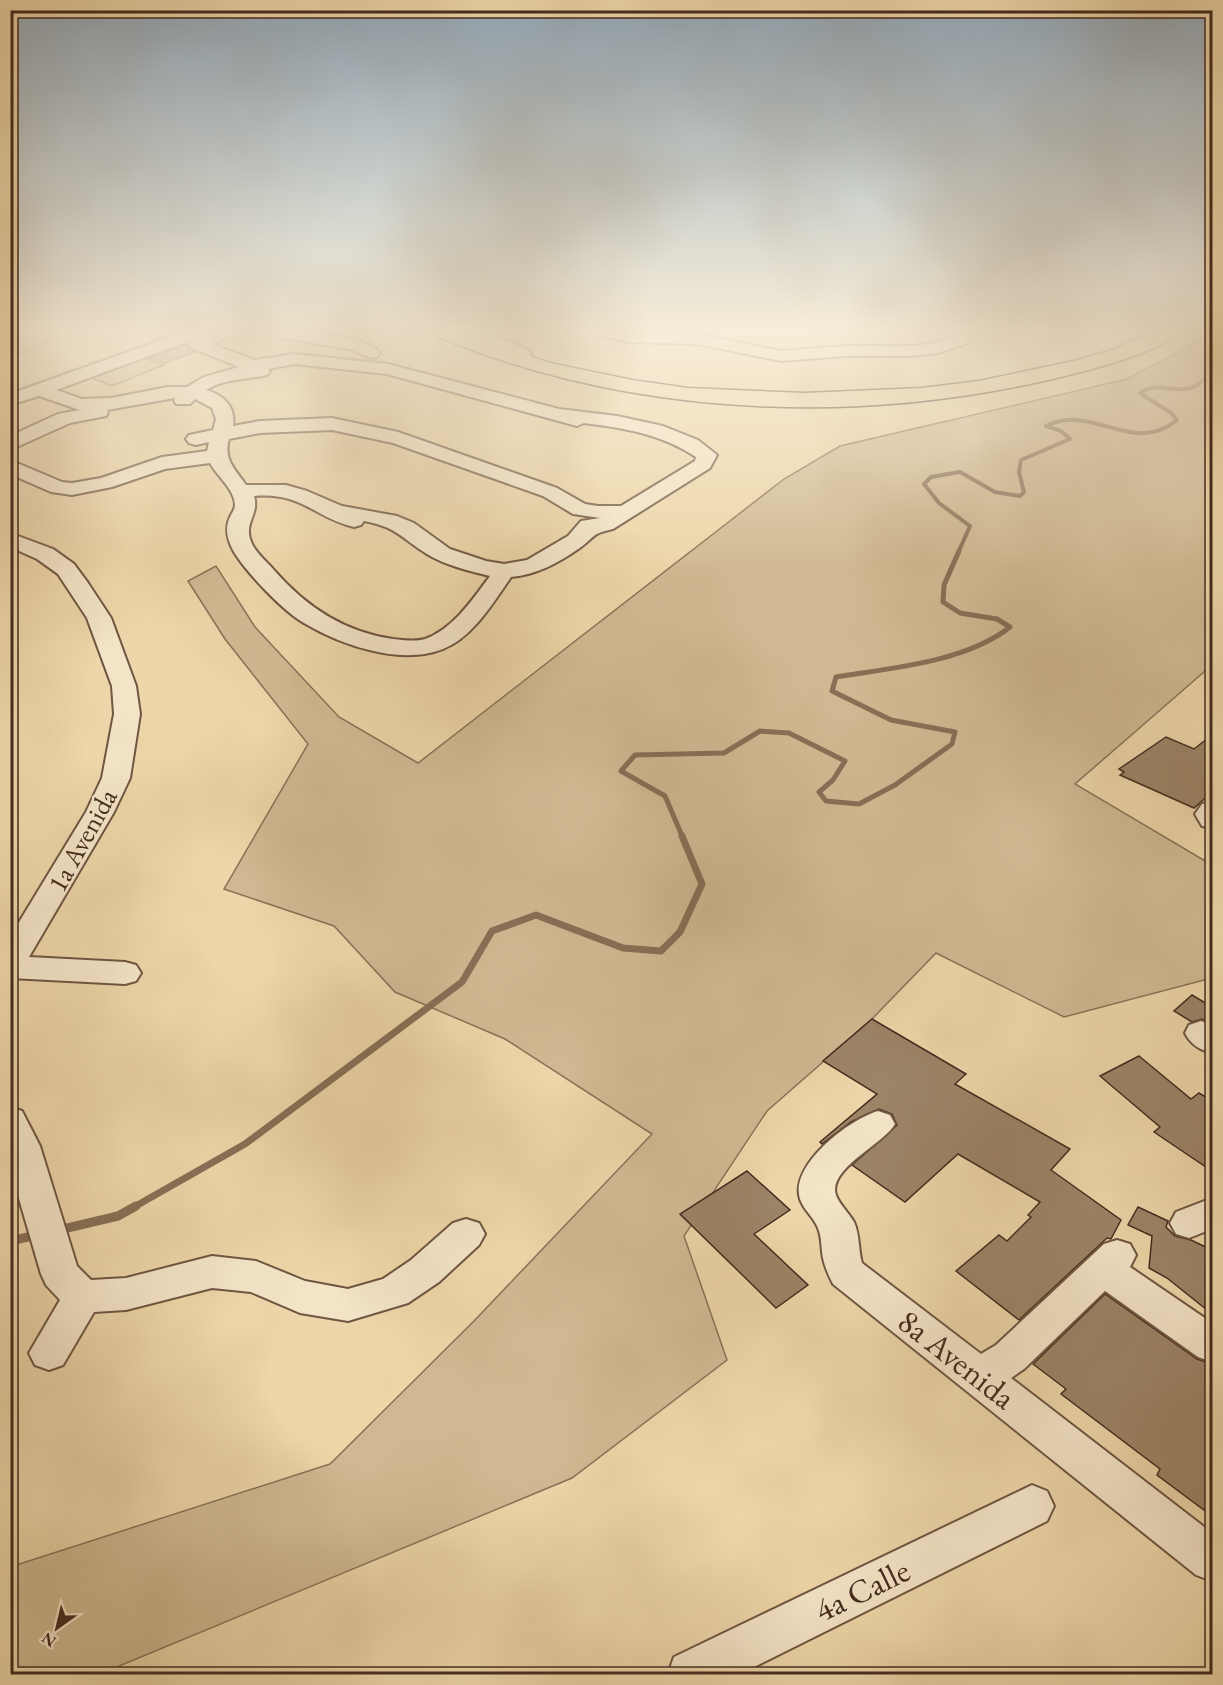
<svg xmlns="http://www.w3.org/2000/svg" width="1223" height="1685" font-family="'EB Garamond',serif">
<rect width="100%" height="100%" fill="#edd6a9"/>
<filter id="stains"><feTurbulence type="fractalNoise" baseFrequency=".00333" numOctaves="4"/><feColorMatrix values="0 0 0 0 .2 0 0 0 0 .09 0 0 0 0 .02 0 0 0 .5 -.17"/></filter>
<radialGradient id="worn" r=".72"><stop offset=".6" stop-color="#630" stop-opacity="0"/><stop offset="1" stop-color="#630" stop-opacity=".3"/></radialGradient>
<!-- green -->
<path fill="#d0b992" stroke="#8a7258" stroke-width="1.5" d="M10,332H46L51,342L11,356Z
M1208,332H1212V665L1075,784L1212,865V978L1064,1017L936,953L872,1019L767,1111L684,1236L727,1360L572,1478L100,1674H11L10,1567L330,1464L474,1321L652,1134L505,1039L395,992L334,926L224,889L308,744L225,639L188,581L216,566L255,627L339,717L418,763L784,479L840,446L1127,379L1205,338Z
M144,358L164,365L112,386L91,378Z"/>
<!-- water -->
<path fill="#b49c7a" stroke="#886f56" stroke-width="1.5" d="M180,344L198,351L165,363L147,357Z"/>
<g fill="none" stroke-linecap="round" stroke-linejoin="round">
<!-- stream-far3 -->
<path stroke="#886f56" stroke-width="4" d="M958,553L970,526L939,503L924,484L931,477L960,472L995,492L1020,496L1024,492L1019,472L1021,460L1070,439L1061,431L1046,426C1091,402 1133,457 1177,420L1171,413L1140,393C1162,376 1191,408 1212,368"/>
<!-- stream-far2 -->
<path stroke="#886f56" stroke-width="5" d="M683,838L665,796L621,771L635,755L724,753L760,731L789,733L845,761L833,780L819,792L826,801L859,804L895,785L952,744L955,732L891,720L832,691L836,677C891,668 966,662 1010,627L997,619L960,613L943,602L944,585L959,551"/>
<!-- stream-far1 -->
<path stroke="#886f56" stroke-width="7" d="M134,1207L245,1144L462,982L492,931L536,915L623,948L661,951L680,932L702,884L682,836"/>
<!-- stream -->
<path stroke="#886f56" stroke-width="9" d="M59,1230L118,1216L136,1206
M10,1241L37,1235"/>
</g>
<!-- building -->
<path fill="#9c8467" stroke="#452b1f" stroke-width="1.5" d="M1212,735V792L1194,808L1120,775L1124,772L1119,769L1166,737L1194,749Z
M1192,995L1212,1007V1023L1202,1019L1192,1022L1174,1011Z
M872,1019L966,1074L955,1084L1070,1149L1051,1170L1121,1220L1111,1239L1107,1238L1019,1320L956,1271L999,1235L1007,1241L1031,1217L1028,1215L1040,1202L958,1154L905,1202L852,1165L897,1125L892,1114L879,1109L851,1122L822,1144L820,1142L877,1094L823,1061Z
M1139,1056L1191,1099L1199,1093L1212,1101V1171L1154,1132L1160,1127L1100,1076Z
M747,1171L790,1210L754,1234L808,1285L776,1308L680,1214Z
M1138,1207L1168,1221L1166,1227L1175,1236L1191,1240L1212,1250V1314L1167,1278L1149,1268L1152,1236L1128,1225Z
M1105,1294L1197,1359L1212,1364V1516L1157,1475L1160,1469L1061,1394L1066,1389L1033,1364Z"/>
<g fill="none" stroke-linecap="round" stroke-linejoin="round">
<defs>
<path id="minor" d="M184,332H232L230,336L212,344L255,360L294,354L388,364L559,409L617,416L663,426L698,440L717,455L710,468L613,529C591,534 597,535 581,547C560,562 537,575 511,577C493,603 473,637 443,649C401,666 341,645 304,623C282,610 247,573 234,552C228,541 224,529 230,517C232,513 235,509 235,505C235,490 217,476 210,463L165,469L112,487L72,495L51,492L10,474V460L62,482L72,483L101,478L162,457L207,451L209,442L196,445L189,443L186,439L189,435L213,430L216,419L212,408L195,399L190,404H176L174,400L175,398L107,410L108,412L106,416L70,423L10,450V436L58,414L80,410L39,396L10,405V394ZM190,341L188,344L191,348L239,367L204,377L187,387H168L111,398L82,399L56,390ZM294,364L387,374L577,426L584,423C624,428 662,434 696,457L695,461L621,506H598L585,504L557,488L398,432L332,418L260,421L233,426C236,407 224,395 206,390C226,378 246,380 267,375L270,371L268,369ZM332,430L393,443L543,496L573,514L600,518L581,521L568,536L527,560L504,564L486,561L450,549L414,523L397,516L342,506L307,491L286,485H246C235,469 223,459 229,439L260,433ZM254,496C302,492 315,518 354,527L361,525L364,521C397,527 401,538 427,554C445,565 469,571 490,576C473,599 453,629 425,639C415,642 403,640 393,639C343,632 305,606 273,569C266,561 257,554 252,544C242,523 260,515 254,496Z
M269,332C294,332 364,332 380,353L377,357L371,358L349,349L271,336Z
M469,332H490L528,350L531,354L528,358H516L471,336Z
M602,332L697,334L781,351L846,346H912L935,343L955,336L954,332H971L972,334L968,343L938,353L912,356H846L781,361L697,344L630,342L604,336Z
M10,533L53,549L74,564L88,583L111,618L136,686L140,714L130,778L114,812L29,957L125,962L136,965L141,973L136,981L125,984L10,978V937L86,812L102,778L114,714L112,686L87,618L58,574L37,559L10,547Z
M1212,802V828L1202,826L1195,814L1202,804Z
M1201,1021L1212,1025V1053C1200,1050 1191,1045 1185,1033L1189,1025Z
M10,1107L22,1111L40,1146L77,1266L91,1280L126,1278L212,1256L256,1261L305,1281L348,1289L383,1279L411,1260L453,1223L466,1219L479,1223L485,1234L479,1245L439,1282L408,1303L348,1321L300,1313L251,1292L212,1288L126,1310L94,1312L63,1365L49,1370L35,1365L29,1353L60,1300L46,1285L41,1274L10,1168Z
M878,1111L890,1115L895,1124C884,1144 827,1169 836,1195C839,1204 849,1213 854,1222C860,1235 858,1249 862,1263L981,1354L996,1345L1104,1244L1117,1240L1130,1244L1136,1255L1130,1267L1212,1323V1362L1198,1357L1105,1291L1024,1369L1011,1378L1212,1533V1581L1196,1575L833,1284C829,1276 825,1268 823,1258C821,1249 822,1240 819,1231C816,1219 804,1211 800,1199C789,1165 850,1119 878,1111Z
M1212,1198V1229L1189,1238L1176,1234L1170,1223L1176,1212Z
M1032,1485L1047,1491L1054,1506L1047,1521L740,1674H668L674,1657Z"/>
<path id="major" d="M433,332H460L550,363L632,380L688,388L805,393L922,388L979,381L1078,360L1112,350L1153,332H1177C1164,350 1100,367 1077,373C868,427 636,419 436,336Z"/>
</defs>
<!-- minor casing -->
<use href="#minor" stroke="#6f5642" stroke-width="4"/>
<!-- major casing -->
<use href="#major" stroke="#452b1f" stroke-width="3"/>
<!-- minor -->
<use href="#minor" fill="#f3e4c7" fill-rule="evenodd"/>
<!-- major -->
<use href="#major" fill="#edd6a9" fill-rule="evenodd"/>
</g>
<!-- sky -->
<linearGradient id="sky" x2="0" y2="1"><stop stop-color="#93aabc"/><stop offset="0.58" stop-color="#f7edd8"/><stop offset="1" stop-color="#f7edd8" stop-opacity="0"/></linearGradient>
<rect width="1223" height="568" fill="url(#sky)"/>
<g text-anchor="middle" dominant-baseline="central" stroke-width="5" stroke-linejoin="round" paint-order="stroke">
<!-- street labels -->
<g font-size="27" fill="#452b1f" stroke="#f3e4c7">
<text transform="translate(82 840) rotate(-61)">1a Avenida</text>
</g>
<!-- near-street labels -->
<g font-size="33" fill="#452b1f" stroke="#f3e4c7">
<text transform="translate(957 1359) rotate(38)">8a Avenida</text>
<text transform="translate(862 1590) rotate(-26)">4a Calle</text>
</g>
</g>
<!-- margin -->
<rect width="1223" height="1685" fill="none" stroke="#edd6a9" stroke-width="36"/>
<rect x="12" y="12" width="1199" height="1661" fill="none" stroke="#452b1f" stroke-width="3"/>
<rect x="18" y="18" width="1187" height="1649" fill="none" stroke="#452b1f" stroke-width="1.5"/>
<!-- north arrow -->
<g transform="translate(57 1628) rotate(214)" stroke="#f3e4c7" stroke-width="4.5" paint-order="stroke">
<path d="M0-4.5L10 22L0 15L-10 22Z" fill="#452b1f"/>
<text y="-9" font-size="16" font-weight="bold" text-anchor="middle" fill="#452b1f">N</text>
</g>
<rect width="100%" height="100%" filter="url(#stains)"/>
<rect width="100%" height="100%" fill="url(#worn)"/>
</svg>
